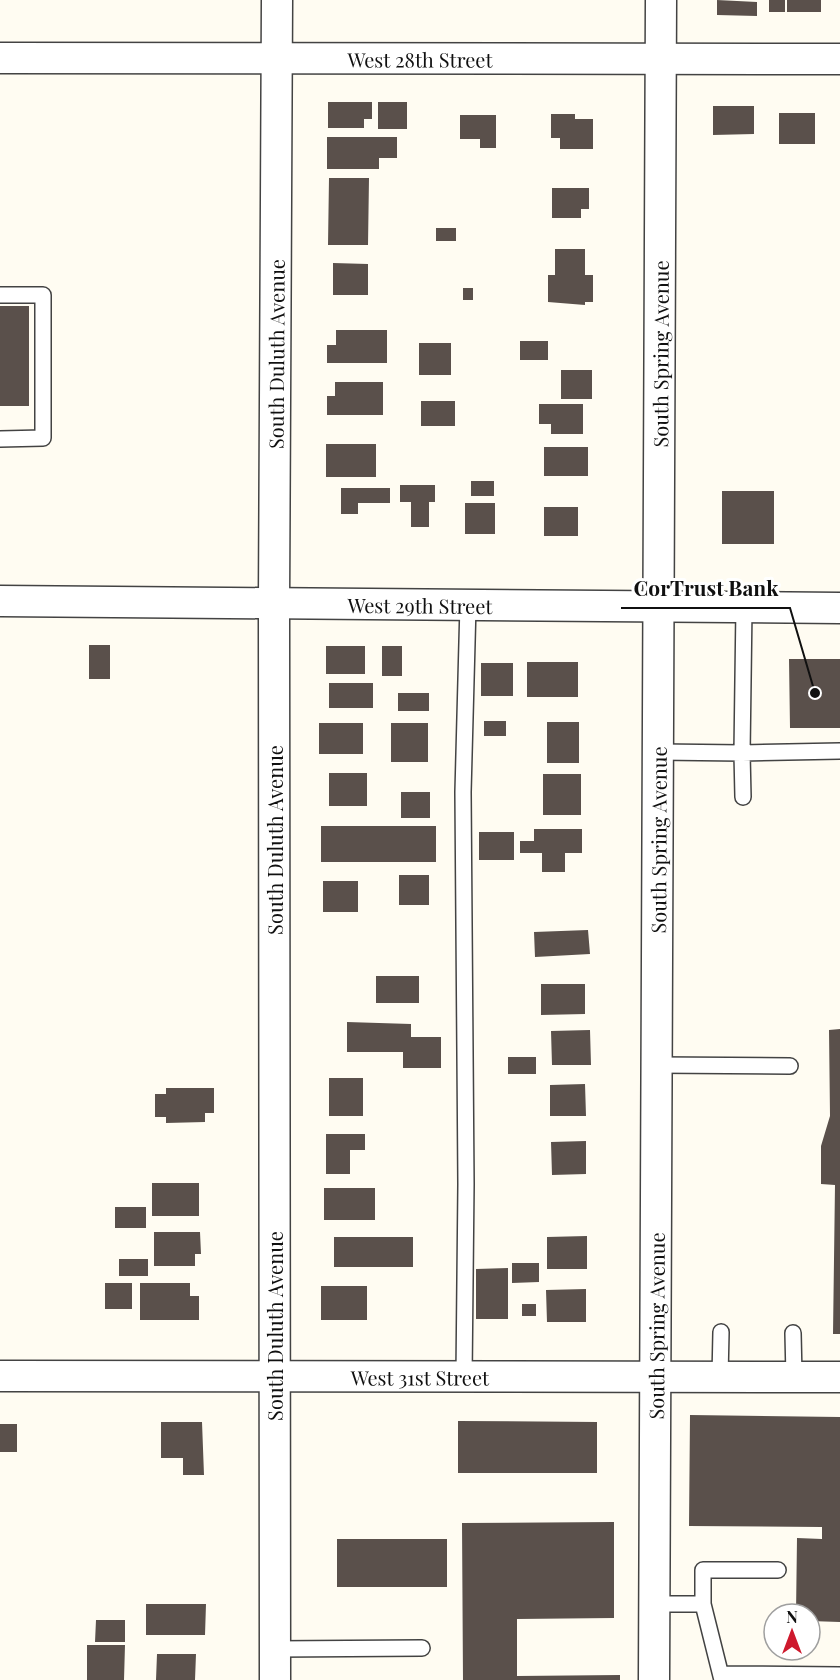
<svg xmlns="http://www.w3.org/2000/svg" width="840" height="1680" font-family="'Playfair Display',serif">
<rect width="100%" height="100%" fill="#fffcf2"/>
<!-- building -->
<path fill="#5a504b" d="M717,0L757,2V16L717,15Z
M769,0H785V12H769Z
M787,0H821V12H787Z
M328,102H372V119H364V128H328Z
M378,102H407V129H378Z
M713,106H754V134L713,135Z
M779,113H815V144H779Z
M551,114H575V119H593V149H560V138H551Z
M460,115H496V148H480V139H460Z
M327,137H397V158H379V169H327Z
M329,178H369L368,245H328Z
M552,188H589V209H581V218H552Z
M436,228H456V241H436Z
M555,249H585V275H593V302H585V305L548,302V275H555Z
M333,263L368,264V295H333Z
M463,288H473V300H463Z
M0,306H29V406H0Z
M336,330H387V363H327V345H336Z
M520,341H548V360H520Z
M419,343H451V375H419Z
M561,370H592V399H561Z
M335,382H383V415H327V396H335Z
M421,401H455V426H421Z
M539,404H583V434H551V424H539Z
M326,444H376V477H326Z
M544,447H588V476H544Z
M471,481H494V496H471Z
M400,485H435V502H429V527H411V502H400Z
M341,488H390V503H358V514H341Z
M722,491H774V544H722Z
M465,503H495V534H465Z
M544,507H578V536H544Z
M89,645H110V679H89Z
M326,646H365V674H326Z
M382,646H402V676H382Z
M789,659H840V728H790Z
M527,662H578V697H527Z
M481,663H513V696H481Z
M329,683H373V708H329Z
M398,693H429V711H398Z
M484,721H506V736H484Z
M547,722H579V763H547Z
M319,723H363V754H319Z
M391,723H428V762H391Z
M329,773H367V806H329Z
M543,774H581V815H543Z
M401,792H430V818H401Z
M321,826H436V862H321Z
M534,829H582V853H565V872H542V853H520V841H534Z
M479,832H514V860H479Z
M399,875H429V905H399Z
M323,881H358V912H323Z
M588,930L590,954L535,957L534,932Z
M376,976H419V1003H376Z
M541,984H585V1014L541,1015Z
M347,1022L411,1024V1037H441V1068H403V1052H347Z
M840,1029V1334H833L835,1185L821,1184V1146L830,1116L829,1030Z
M590,1030L591,1065H552L551,1031Z
M508,1057H536V1074H508Z
M329,1078H363V1116H329Z
M585,1084L586,1116H550V1085Z
M166,1088H214V1113H205V1122L166,1123V1117H155V1094H166Z
M326,1134H365V1150H350V1174H326Z
M586,1141V1174L552,1175L551,1142Z
M152,1183H199V1216H152Z
M324,1188H375V1220H324Z
M115,1207H146V1228H115Z
M154,1232H200L201,1254H195V1266H154Z
M587,1236V1269H547V1237Z
M334,1237H413V1267H334Z
M119,1259H148V1276H119Z
M512,1263H539V1282L512,1283Z
M508,1268V1319H476V1269Z
M105,1283H132V1309H105Z
M140,1283H190V1296H199V1320H140Z
M321,1286H367V1320H321Z
M586,1289V1322H547L546,1290Z
M522,1304H536V1316H522Z
M690,1415L840,1417V1622L810,1621V1614H796L797,1538L822,1539V1527L689,1526Z
M458,1421L597,1422V1473H458Z
M161,1422H202L204,1475H183V1458H161Z
M0,1424H17V1452H0Z
M614,1522V1618L517,1619V1676L620,1675V1680H463L462,1523Z
M337,1539H447V1587H337Z
M146,1604H206L205,1635H146Z
M96,1620H125V1642H95Z
M87,1645H125L124,1680H87Z
M157,1654H196L195,1680H156Z"/>
<g fill="none" stroke-linecap="round" stroke-linejoin="round">
<defs>
<path id="lane" d="M0,295H43V438L0,439
M744,607L742,753L840,751
M659,752L742,753L743,797
M656,1065L790,1066
M793,1333L794,1377
M464,1377L466,1184L463,792L468,605
M720,1377L721,1332
M654,1604H703V1570H778
M703,1604L722,1680
M275,1649L422,1648
M722,1674L840,1675"/>
<g id="street">
<path id="s1" d="M0,58L840,59"/>
<path id="s2" d="M0,601L840,608"/>
<path id="s3" d="M0,1376L840,1377"/>
<path id="s4" d="M275,1680L274,603L277,0"/>
<path id="s5" d="M654,1680L661,0"/>
</g>
</defs>
<!-- lane casing -->
<use href="#lane" stroke="#434343" stroke-width="18"/>
<!-- street casing -->
<use href="#street" stroke="#434343" stroke-width="33"/>
<!-- lane -->
<use href="#lane" stroke="#fff" stroke-width="15"/>
<!-- street -->
<use href="#street" stroke="#fff" stroke-width="30"/>
</g>
<g text-anchor="middle" dominant-baseline="central" stroke-width="6" stroke-linejoin="round" paint-order="stroke">
<!-- street labels -->
<g font-size="20" fill="#101010" stroke="#fff">
<text stroke="none"><textPath href="#s1" startOffset="420">West 28th Street</textPath></text>
<text stroke="none"><textPath href="#s4" startOffset="1326">South Duluth Avenue</textPath></text>
<text stroke="none"><textPath href="#s5" startOffset="1326">South Spring Avenue</textPath></text>
<text stroke="none"><textPath href="#s2" startOffset="420">West 29th Street</textPath></text>
<text transform="translate(274 840) rotate(-90)">South Duluth Avenue</text>
<text stroke="none"><textPath href="#s5" startOffset="840">South Spring Avenue</textPath></text>
<text transform="translate(274 1326) rotate(-90)">South Duluth Avenue</text>
<text stroke="none"><textPath href="#s5" startOffset="354">South Spring Avenue</textPath></text>
<text stroke="none"><textPath href="#s3" startOffset="420">West 31st Street</textPath></text>
</g>
</g>
<!-- callouts -->
<path fill="none" stroke="#101010" stroke-width="2" d="M815 693L790 608H621"/>
<circle fill="#101010" stroke="#fff" stroke-width="2" cx="815" cy="693" r="6"/>
<g font-size="21" text-anchor="middle" font-weight="bold" fill="#101010" stroke="#fff" stroke-width="6" stroke-linejoin="round" paint-order="stroke">
<text x="706" y="596">CorTrust Bank</text>
</g>
<!-- north arrow -->
<g transform="translate(792 1632)"><circle r="28" fill="#ffffff" stroke="#9f9f9f" stroke-width="1.5"/>
<path d="M0-4.5L10 22L0 15L-10 22Z" fill="#ce192d"/>
<text y="-9" font-size="16" font-weight="bold" text-anchor="middle" fill="#101010">N</text>
</g>
</svg>
